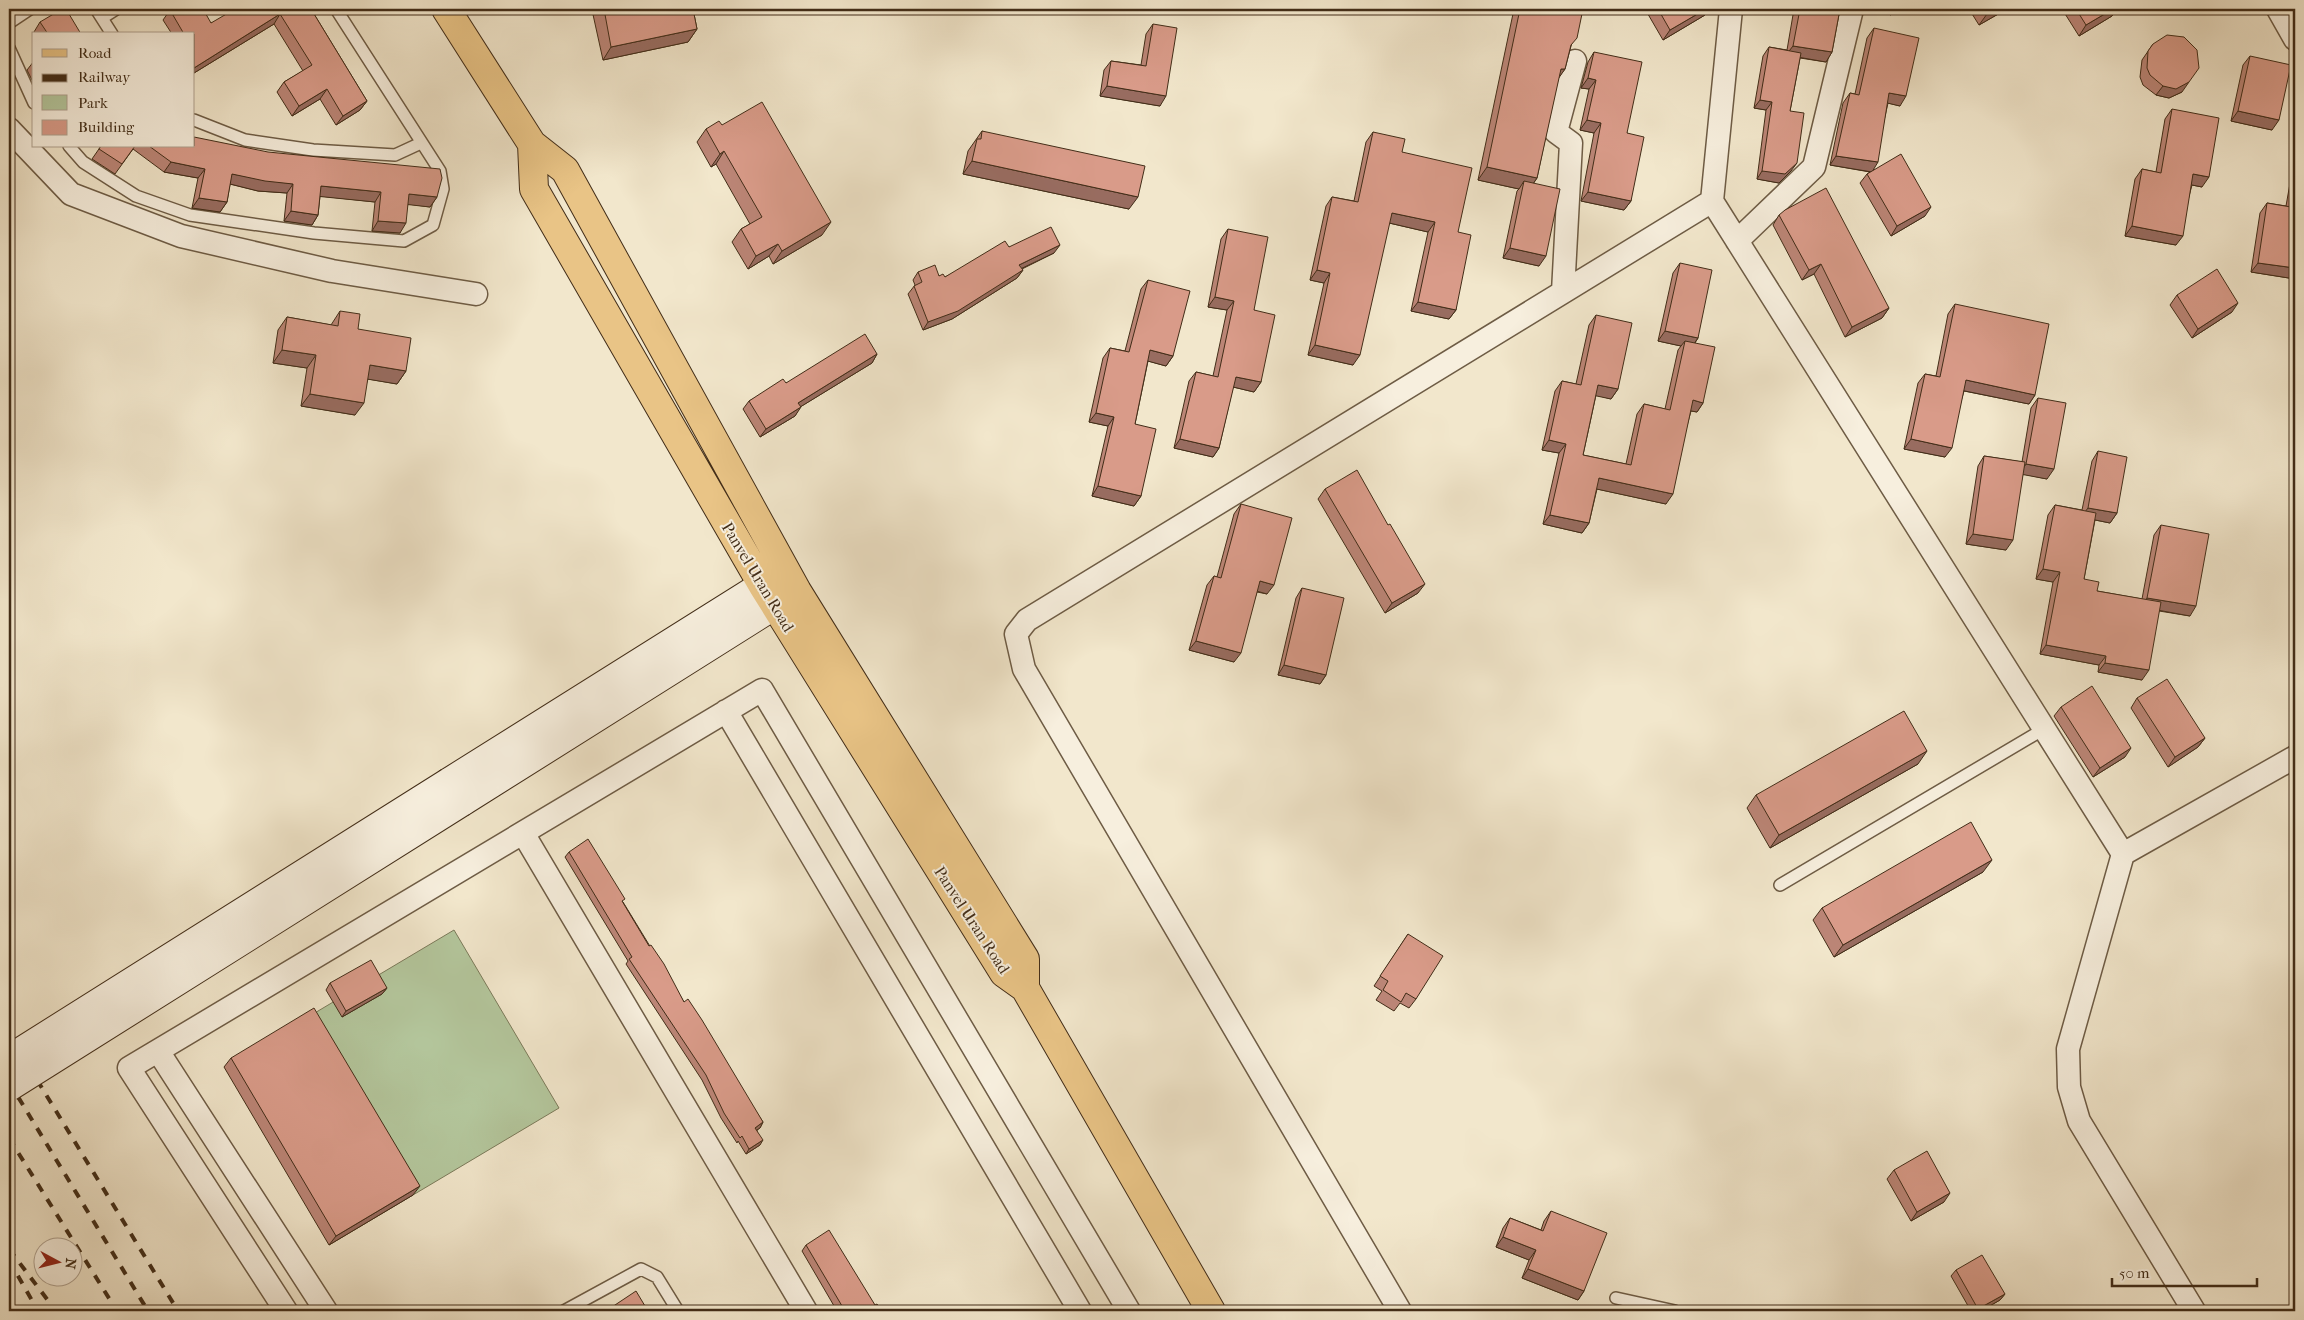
<svg xmlns="http://www.w3.org/2000/svg" width="2304" height="1320" font-family="'IM FELL French Canon',serif">
<rect width="100%" height="100%" fill="#f2e7cc"/>
<filter id="stains"><feTurbulence type="fractalNoise" baseFrequency=".004" numOctaves="4"/><feColorMatrix values="0 0 0 0 .2 0 0 0 0 .09 0 0 0 0 .02 0 0 0 .5 -.17"/></filter>
<radialGradient id="worn" r=".72"><stop offset=".6" stop-color="#630" stop-opacity="0"/><stop offset="1" stop-color="#630" stop-opacity=".3"/></radialGradient>
<!-- green -->
<path fill="#b4c79d" stroke="#7b7a5a" d="M454,930L559,1108L413,1195L308,1017Z"/>
<g fill="none" stroke-linecap="round" stroke-linejoin="round">
<defs>
<path id="service" d="M96,9L112,34
M102,18L116,9
M9,23L30,9
M9,48L34,103
M194,120L245,140L313,150L395,155L421,143
M69,146L83,162L136,196L190,215L314,233L404,241L433,225L443,189L440,171L336,9
M1780,885L2044,729
M1616,1298L1675,1311
M564,1311L641,1269L657,1277L678,1311"/>
<path id="minor" d="M2278,9L2295,39
M9,129L71,194L181,236L332,271L476,294
M1712,201L1731,9
M1737,241L1814,167L1852,9
M1563,292L1571,143L1556,132L1575,61
M726,711L1080,1311
M523,833L806,1311
M158,1051L326,1311
M286,1311L129,1068L762,690L1129,1311
M1400,1311L1024,669L1016,634L1027,620L1712,201L2123,854
M2194,1311L2079,1121L2069,1087L2068,1049L2123,854L2295,757"/>
<path id="secondary" d="M449,782L782,573
M462,802L794,593"/>
<path id="primary" d="M446,9L532,144L565,170L797,591L1025,959V988
M532,144L534,189L763,586L1004,973L1025,988L1211,1311"/>
</defs>
<!-- service casing -->
<use href="#service" stroke="#6e5c45" stroke-width="14"/>
<!-- minor casing -->
<use href="#minor" stroke="#6e5c45" stroke-width="25"/>
<!-- secondary casing -->
<use href="#secondary" stroke="#422d18" stroke-width="30"/>
<!-- primary casing -->
<use href="#primary" stroke="#422d18" stroke-width="30"/>
<!-- service -->
<use href="#service" stroke="#f7efde" stroke-width="11"/>
<!-- minor -->
<use href="#minor" stroke="#f7efde" stroke-width="22"/>
<!-- secondary -->
<use href="#secondary" stroke="#f7efde" stroke-width="28"/>
<!-- primary -->
<use href="#primary" stroke="#e9c486" stroke-width="28"/>
<!-- rail -->
<path stroke="#422d18" stroke-width="4" stroke-dasharray="9 9" stroke-linecap="butt" d="M9,1034L178,1311
M9,1082L148,1311
M9,1138L117,1311
M9,1249L56,1311
M9,1260L38,1311"/>
<defs>
<path id="secondary-bridge" d="M9,1059L449,782
M9,1087L462,802"/>
</defs>
<!-- secondary-bridge casing -->
<use href="#secondary-bridge" stroke="#422d18" stroke-width="30" stroke-linecap="butt"/>
<!-- secondary-bridge -->
<use href="#secondary-bridge" stroke="#f7efde" stroke-width="28"/>
</g>
<!-- wall -->
<path fill="#bb8576" stroke="#422d18" d="M311,9L367,101L360,110L336,125L320,99L292,116L277,92L284,82L303,71L274,24L194,73V34H172L163,20L170,10L211,23Z
M593,9H693L697,29L688,42L603,60L592,10Z
M1514,9H1583L1571,46L1565,69L1558,78L1537,178L1533,184L1539,266L1503,258L1517,191L1519,189L1478,180Z
M1645,9H1710L1705,15L1663,40Z
M1794,9H1840L1832,52L1826,62L1800,58L1790,111L1791,171L1779,183L1757,179L1766,110L1754,108L1763,56L1769,47L1787,50Z
M1886,9H1900L1890,15Z
M1969,9H2007L1979,25Z
M2062,9H2117L2112,16L2079,36Z
M40,22L81,34H35L34,32Z
M1153,24L1160,106L1100,96L1104,70L1111,61L1141,65L1146,34Z
M1874,28L1900,106L1888,103L1873,170L1925,216L1891,236L1860,183L1867,174L1870,172L1830,165L1843,103L1850,93L1855,94L1867,38Z
M2153,44L2182,92L2169,98L2156,95L2143,85L2140,77L2142,60Z
M1594,52L1627,133L1631,201L1624,210L1581,201L1594,133L1580,130L1589,89L1581,88L1588,62Z
M2250,56L2272,130L2231,121L2243,65Z
M34,61V84L27,70Z
M2172,109L2202,187L2192,185L2176,245L2125,236L2135,179L2142,169L2156,172L2165,119Z
M722,125L822,235L773,264L769,256L748,269L732,242L741,229L750,224L716,164L711,167L697,142L706,129Z
M982,131L1129,209L963,174L968,151Z
M1373,132L1402,152L1458,232L1456,310L1449,319L1411,311L1428,232L1389,223L1353,365L1308,355L1324,283L1310,280L1326,206L1332,197L1354,201L1366,142Z
M101,146H194L437,197L430,207L408,204L400,233L372,231L375,202L320,196L318,215L312,225L284,221L287,193L258,191L230,184L227,202L220,212L192,208L198,178L164,172L133,149L115,174L92,159Z
M2295,155V279L2251,272L2260,213L2267,203L2286,206Z
M1779,215L1889,308L1882,318L1845,337L1814,274L1802,280L1773,225Z
M1228,229L1254,310L1261,382L1254,392L1233,387L1219,448L1213,457L1174,448L1189,381L1196,372L1213,376L1227,310L1208,307L1221,239Z
M1009,247L1054,253L1022,269L1023,270L1017,278L952,319L923,330L908,294L915,285L913,280L918,272L945,277Z
M1680,263L1698,338L1695,343L1703,403L1697,412L1691,411L1666,504L1597,489L1589,523L1582,533L1543,524L1559,453L1542,450L1555,391L1562,381L1576,384L1589,325L1596,315L1618,389L1611,399L1596,395L1583,455L1626,464L1637,414L1644,404L1665,409L1678,350L1681,346L1658,341L1673,273Z
M1148,280L1173,356L1166,366L1148,361L1135,424L1141,496L1134,506L1092,496L1108,426L1089,422L1103,358L1110,348L1125,351L1141,289Z
M2177,295L2232,312L2192,338L2170,305Z
M1955,304L2035,395L2029,404L1964,391L1945,457L1904,449L1918,383L1925,374L1936,376L1948,314Z
M340,311L358,329L406,371L397,384L368,379L355,415L301,406L307,368L273,363L278,330L287,317L331,325Z
M877,354L872,363L800,407L795,416L760,437L743,409L749,401L786,383Z
M2038,398L2047,479L2023,474L2006,550L1966,544L1978,466L1984,456L2022,462L2031,408Z
M2098,451L2117,513L2110,523L2095,520L2084,579L2097,591L2142,599L2154,535L2161,525L2190,616L2159,611L2142,680L2098,672L2099,665L2040,654L2053,582L2036,579L2048,515L2055,505L2082,510L2092,461Z
M1325,489L1388,525L1418,593L1385,613L1318,499Z
M1241,504L1267,594L1257,592L1234,662L1189,650L1207,585L1214,576L1217,577L1234,514Z
M1302,588L1326,675L1320,684L1278,675L1296,598Z
M2137,698L2205,738L2198,747L2168,767L2131,708Z
M2061,707L2125,757L2093,777L2054,716Z
M1918,764L1770,848L1747,808L1756,795Z
M569,852L623,902L684,1002L763,1122L760,1128L757,1130L760,1145L746,1154L738,1141L737,1143L721,1118L702,1080L626,964L628,961L565,857Z
M1983,872L1834,957L1813,920L1822,908Z
M1408,934L1416,999L1409,1008L1400,1003L1394,1011L1376,1000L1382,991L1374,986Z
M330,983L387,988L382,994L342,1017L326,990Z
M231,1058L413,1195L329,1245L224,1067Z
M1894,1170L1944,1202L1911,1221L1887,1179Z
M1551,1211L1584,1291L1578,1300L1522,1278L1529,1260L1496,1247L1503,1228L1510,1218L1541,1230L1544,1221Z
M806,1245L875,1305L882,1311H837L802,1251Z
M1956,1270L2005,1294L2000,1300L1981,1311H1971L1951,1276Z
M612,1307L648,1311H608Z"/>
<!-- shaded-wall -->
<path fill="#986c60" stroke="#422d18" d="M1706,9H1710L1705,15L1663,40L1670,30Z
M1895,9H1900L1890,15Z
M1996,9H2007L1979,25L1987,14Z
M2113,9H2117L2112,16L2079,36L2086,25Z
M280,14L274,24L194,73V68Z
M697,29L688,42L603,60L611,47Z
M1793,46L1832,52L1826,62L1786,55Z
M1561,69H1565L1556,82Z
M1588,78L1596,80L1589,89L1581,88Z
M2189,82L2182,92L2169,98L2156,95L2163,86Z
M1107,86L1166,96L1160,106L1100,96Z
M327,89L320,99L292,116L299,106Z
M1889,93L1906,96L1900,106L1883,102Z
M1760,100L1772,102L1766,110L1754,108Z
M367,101L360,110L336,125L343,116Z
M2238,111L2279,120L2272,130L2231,121Z
M1587,120L1601,123L1594,133L1580,130Z
M724,151L716,164L711,167L720,154Z
M1836,156L1878,162L1872,172L1830,165Z
M972,161L1138,197L1129,209L963,174Z
M171,162L205,169L198,178L164,172Z
M1797,163L1791,171L1779,183L1757,179L1762,171Z
M1487,167L1537,178L1528,191L1524,181L1519,189L1478,180Z
M232,174L293,184L287,193L258,191L226,183Z
M2193,174L2209,177L2202,187L2187,184Z
M321,186L381,192L375,202L315,196Z
M1588,192L1631,201L1624,210L1581,201Z
M409,194L437,197L430,207L403,204Z
M199,198L227,202L220,212L192,208Z
M1931,207L1925,216L1891,236L1897,226Z
M291,211L318,215L312,225L284,221Z
M1392,213L1435,222L1428,232L1385,222Z
M378,221L406,223L400,233L372,231Z
M831,222L822,235L773,264L782,251Z
M2132,226L2183,236L2176,245L2125,236Z
M778,244L769,256L748,269L756,256Z
M1060,245L1054,253L1014,272L1019,265Z
M1510,248L1546,256L1539,266L1503,258Z
M2258,263L2295,268V279L2251,272Z
M1821,264L1814,274L1802,280L1809,270Z
M1023,270L1017,278L952,319L923,330L928,322Z
M1317,270L1330,273L1324,283L1310,280Z
M1215,297L1234,301L1227,310L1208,307Z
M1418,302L1456,310L1449,319L1411,311Z
M2238,303L2232,312L2192,338L2198,329Z
M1889,308L1882,318L1845,337L1852,327Z
M1665,331L1698,338L1691,348L1685,341L1681,346L1658,341Z
M1315,345L1360,355L1353,365L1308,355Z
M282,350L316,355L307,368L273,363Z
M1150,350L1173,356L1166,366L1144,360Z
M877,354L872,363L792,412L798,403Z
M370,365L406,371L397,384L361,378Z
M1236,377L1261,382L1254,392L1229,386Z
M1966,380L2035,395L2029,404L1960,390Z
M1598,385L1618,389L1611,399L1592,395Z
M310,394L364,403L355,415L301,406Z
M1693,400L1703,403L1697,412L1686,410Z
M801,407L795,416L760,437L766,429Z
M1096,413L1114,417L1108,426L1089,422Z
M1180,439L1219,448L1213,457L1174,448Z
M1911,439L1952,448L1945,457L1904,449Z
M1549,440L1566,444L1559,453L1542,450Z
M2026,464L2054,469L2047,479L2020,474Z
M1599,478L1673,494L1666,504L1592,488Z
M1098,486L1141,496L1134,506L1092,496Z
M2088,508L2117,513L2110,523L2081,517Z
M1550,515L1589,523L1582,533L1543,524Z
M1973,534L2013,540L2006,550L1966,544Z
M2043,569L2060,572L2053,582L2036,579Z
M1260,581L1274,585L1267,594L1253,590Z
M1425,584L1418,593L1385,613L1392,603Z
M2147,598L2196,606L2190,616L2141,607Z
M1196,641L1241,653L1234,662L1189,650Z
M2046,645L2106,656L2099,665L2040,654Z
M2105,663L2149,670L2142,680L2098,672Z
M1284,665L1326,675L1320,684L1278,675Z
M2205,738L2198,747L2168,767L2175,757Z
M2131,748L2125,757L2093,777L2100,768Z
M1927,751L1918,764L1770,848L1779,835Z
M1992,860L1983,872L1834,957L1843,945Z
M387,988L382,994L342,1017L346,1011Z
M763,1122L760,1128L752,1133L755,1128Z
M763,1140L760,1145L746,1154L749,1149Z
M420,1186L413,1195L329,1245L336,1236Z
M1950,1193L1944,1202L1911,1221L1917,1212Z
M1503,1237L1536,1250L1529,1260L1496,1247Z
M1528,1269L1584,1291L1578,1300L1522,1278Z
M2005,1294L2000,1300L1981,1311H1977L1978,1309Z"/>
<!-- building -->
<path fill="#d99b89" stroke="#422d18" d="M62,9H66L81,34H48L40,22Z
M172,9H203L211,23L235,9H311L367,101L343,116L327,89L299,106L284,82L312,65L280,14L194,68V34H184L170,10Z
M604,9H693L697,29L611,47Z
M1520,9H1583L1577,38L1571,45L1565,69H1561L1537,178L1487,167Z
M1658,9H1706L1670,30Z
M1800,9H1840L1832,52L1793,46Z
M1983,9H1996L1987,14Z
M2076,9H2113L2086,25Z
M1153,24L1177,28L1166,96L1107,86L1111,61L1146,66Z
M1874,28L1919,38L1906,96L1889,93L1878,162L1836,156L1850,93L1859,95Z
M2167,35L2184,37L2197,50L2199,68L2189,82L2176,89L2163,86L2150,75L2147,68L2148,51L2153,44Z
M1769,47L1801,53L1790,111L1804,113L1797,163L1785,174L1762,171L1772,102L1760,100Z
M1594,52L1642,62L1627,133L1644,137L1631,201L1588,192L1601,123L1587,120L1596,80L1588,78Z
M2250,56L2291,65L2279,120L2238,111Z
M762,102L831,222L782,251L778,244L756,256L741,229L762,217L724,151L720,154L706,129L719,121L722,125Z
M2172,109L2219,118L2209,177L2193,174L2183,236L2132,226L2142,169L2161,173Z
M982,131L1145,166L1138,197L972,161L977,139H981Z
M1373,132L1405,139L1402,152L1472,168L1458,232L1471,235L1456,310L1418,302L1435,222L1392,213L1360,355L1315,345L1330,273L1317,270L1332,197L1358,202Z
M194,137L268,152L440,169L442,178L437,197L409,194L406,223L378,221L381,192L321,186L318,215L291,211L293,184L265,181L232,174L227,202L199,198L205,169L171,162L149,146H194Z
M101,146H135L122,164L99,149Z
M1901,154L1931,207L1897,226L1867,174Z
M1524,181L1560,189L1546,256L1510,248Z
M2295,184V268L2258,263L2267,203L2291,207Z
M1826,188L1889,308L1852,327L1821,264L1809,270L1779,215L1785,210Z
M1051,227L1060,245L1019,265L1023,270L958,311L928,322L914,286L922,282L918,272L935,265L939,276L943,274L945,277L1005,241L1009,247Z
M1228,229L1268,237L1254,310L1275,315L1261,382L1236,377L1219,448L1180,439L1196,372L1218,377L1234,301L1215,297Z
M1680,263L1712,270L1698,338L1665,331Z
M2217,269L2238,303L2198,329L2177,295Z
M1148,280L1190,291L1173,356L1150,350L1135,424L1156,429L1141,496L1098,486L1114,417L1096,413L1110,348L1129,352Z
M1955,304L2049,324L2035,395L1966,380L1952,448L1911,439L1925,374L1940,377Z
M340,311L360,314L358,329L411,338L406,371L370,365L364,403L310,394L316,355L282,350L287,317L338,326Z
M1596,315L1632,323L1618,389L1598,385L1583,455L1631,465L1644,404L1670,410L1685,341L1715,347L1703,403L1693,400L1673,494L1599,478L1589,523L1550,515L1566,444L1549,440L1562,381L1581,385Z
M865,334L877,354L798,403L801,407L766,429L749,401L783,379L786,383Z
M2038,398L2066,403L2054,469L2026,464Z
M2098,451L2127,457L2117,513L2088,508Z
M1984,456L2025,462L2013,540L1973,534Z
M1357,470L1388,525L1390,524L1425,584L1392,603L1325,489Z
M1241,504L1292,518L1274,585L1260,581L1241,653L1196,641L1214,576L1221,578Z
M2055,505L2096,513L2084,579L2099,582L2097,591L2161,602L2149,670L2105,663L2106,656L2046,645L2060,572L2043,569Z
M2161,525L2209,534L2196,606L2147,598Z
M1302,588L1344,598L1326,675L1284,665Z
M2167,679L2205,738L2175,757L2137,698Z
M2092,686L2131,748L2100,768L2061,707Z
M1904,711L1927,751L1779,835L1756,795Z
M1971,822L1992,860L1843,945L1822,908Z
M588,839L625,899L622,901L649,946L651,945L664,964L684,1002L688,999L702,1020L763,1122L755,1128L763,1140L749,1149L742,1136L740,1138L724,1113L706,1075L629,959L632,957L569,852Z
M1408,934L1443,956L1416,999L1406,993L1401,1002L1383,990L1388,981L1380,976Z
M371,960L387,988L346,1011L330,983Z
M314,1008L420,1186L336,1236L231,1058Z
M1927,1151L1950,1193L1917,1212L1894,1170Z
M1551,1211L1607,1233L1584,1291L1528,1269L1536,1250L1503,1237L1510,1218L1543,1231Z
M829,1230L875,1305L877,1304L882,1311H845L806,1245Z
M1982,1255L2005,1294L1978,1309L1956,1270Z
M636,1291L648,1311H614L612,1307Z
M671,1306L675,1311H664Z"/>
<g text-anchor="middle" dominant-baseline="central" stroke-width="4" stroke-linejoin="round" paint-order="stroke">
<!-- street labels -->
<g font-size="16" fill="#422d18" stroke="#f7efde">
<text transform="translate(758 577) rotate(59)">Panvel Uran Road</text>
<text transform="translate(972 920) rotate(57)">Panvel Uran Road</text>
</g>
</g>
<!-- margin -->
<rect width="2304" height="1320" fill="none" stroke="#f2e7cc" stroke-width="30"/>
<rect x="10" y="10" width="2284" height="1300" fill="none" stroke="#422d18" stroke-width="2.5"/>
<rect x="15" y="15" width="2274" height="1290" fill="none" stroke="#422d18"/>
<!-- legend -->
<rect x="32" y="32" width="162" height="115" fill="#f7efde" stroke="#afa18f"/>
<rect x="42" y="49" width="25" height="8" fill="#e9c486" stroke="#afa18f"/>
<text x="78" y="58" font-size="15" fill="#422d18">Road</text>
<rect x="42" y="74" width="25" height="8" fill="#422d18" stroke="#afa18f"/>
<text x="78" y="82" font-size="15" fill="#422d18">Railway</text>
<rect x="42" y="95" width="25" height="15" fill="#b4c79d" stroke="#afa18f"/>
<text x="78" y="108" font-size="15" fill="#422d18">Park</text>
<rect x="42" y="120" width="25" height="15" fill="#d99b89" stroke="#afa18f"/>
<text x="78" y="132" font-size="15" fill="#422d18">Building</text>
<!-- north arrow -->
<g transform="translate(58 1262) rotate(97)"><circle r="24" fill="#f7efde" stroke="#afa18f"/>
<path d="M0-4L9 19L0 12L-9 19Z" fill="#8f2418"/>
<text y="-8" font-size="14" font-weight="bold" text-anchor="middle" fill="#422d18">N</text>
</g>
<!-- scale -->
<path d="M2112 1278v8h145v-8" fill="none" stroke="#422d18" stroke-width="2.5"/>
<text x="2119" y="1278" font-size="15" fill="#422d18" stroke="#f7efde" stroke-width="4" paint-order="stroke">50 m</text>
<rect width="100%" height="100%" filter="url(#stains)"/>
<rect width="100%" height="100%" fill="url(#worn)"/>
</svg>
